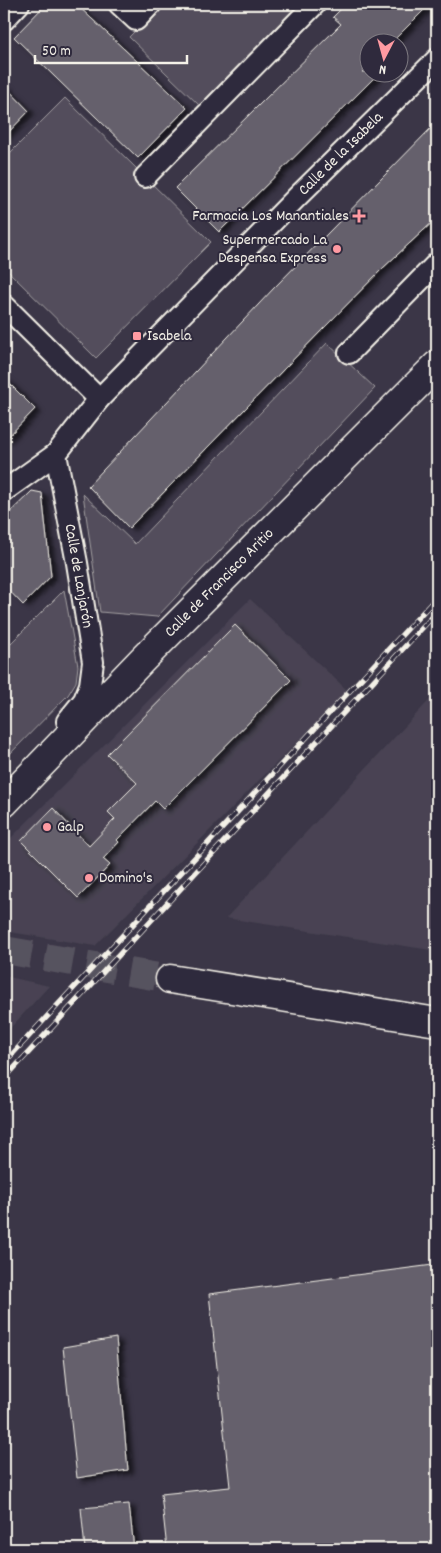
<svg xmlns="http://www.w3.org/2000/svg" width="441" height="1553" font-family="Dekko,sans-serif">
<defs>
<filter id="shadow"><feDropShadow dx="5.5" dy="3" stdDeviation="2.5" flood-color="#0009"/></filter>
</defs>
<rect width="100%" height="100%" fill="#3b3647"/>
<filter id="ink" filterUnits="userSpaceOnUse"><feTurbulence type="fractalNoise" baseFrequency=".02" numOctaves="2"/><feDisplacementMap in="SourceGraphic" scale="10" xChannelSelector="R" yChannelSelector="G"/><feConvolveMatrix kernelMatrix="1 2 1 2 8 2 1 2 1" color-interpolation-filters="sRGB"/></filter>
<g filter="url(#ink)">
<!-- built -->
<path fill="#484352" d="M250,599L348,691L95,946L4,931V845Z
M437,692V951L226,918Z
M4,976L49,986L4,1035Z"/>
<!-- green -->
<path fill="#534e5c" stroke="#a4a0a2" d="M162,4H304L202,108L129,37Z
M65,98L211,242L96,358L4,267V159Z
M327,343L375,388L157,617L100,612L83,494L135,544Z
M64,590L78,666L76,682L68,695L4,760V650Z"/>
<!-- building -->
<path fill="#65616c" stroke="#f4f1e8" filter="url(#shadow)" d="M46,4H76L187,108L138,158L14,37Z
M346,4H430L392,42H368V66L362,72H380L219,232L175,188L341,24L333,17Z
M4,85L29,111L4,137Z
M437,122V218L383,268L322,330L129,528L88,486L274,288Z
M4,378L35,409L4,441Z
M32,491L42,493L51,576L23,605L4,585V518Z
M235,625L291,680L163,809L155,801L117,840L119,842L103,859L110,865L78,898L21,841L53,808L89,846L115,819L108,812L137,783L107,754Z
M433,1265L437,1313V1549H167L161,1494L230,1487L209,1294Z
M116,1338L128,1470L77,1478L63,1347Z
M129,1504L134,1549H85L81,1508Z"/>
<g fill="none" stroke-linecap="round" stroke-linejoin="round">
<!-- secondary-tunnel -->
<path stroke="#57525f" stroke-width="28" stroke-dasharray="28 14" stroke-linecap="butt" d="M4,950L170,979"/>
<defs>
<g id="street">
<path d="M119,4L136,20L151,4"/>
<path d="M4,20L19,4"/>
<path d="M145,177L315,4"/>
<path d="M4,305L99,399"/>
<path d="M349,353L437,263"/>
<path d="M4,491L56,454"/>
<path id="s1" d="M67,721L84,700L90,685L93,662L77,563L56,454L99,399L298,196L437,59"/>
</g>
<g id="secondary">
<path id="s2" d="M4,803L143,659L437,365"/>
<path d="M170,979L437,1022"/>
</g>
</defs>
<!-- street casing -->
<use href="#street" stroke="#f4f1e8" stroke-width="24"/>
<!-- secondary casing -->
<use href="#secondary" stroke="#f4f1e8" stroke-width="31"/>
<!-- street -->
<use href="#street" stroke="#2f2a3d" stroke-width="20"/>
<!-- secondary -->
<use href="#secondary" stroke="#2f2a3d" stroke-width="28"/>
<defs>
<path id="rail" d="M4,1063L437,597
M4,1079L437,612"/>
</defs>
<!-- rail casing -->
<use href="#rail" stroke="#f4f1e8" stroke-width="5.5"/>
<!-- rail -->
<use href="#rail" stroke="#2f2a3d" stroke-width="4" stroke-dasharray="11" stroke-linecap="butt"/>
</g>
</g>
<!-- markers -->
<g fill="#ff9aa2" stroke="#2f2a3d" stroke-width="2">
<path d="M356.5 208.5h5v5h5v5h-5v5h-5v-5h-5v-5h5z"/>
<circle cx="337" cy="249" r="5"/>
<rect x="132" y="331" width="10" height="10" rx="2.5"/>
<circle cx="47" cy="827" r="5"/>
<circle cx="89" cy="878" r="5"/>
</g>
<g text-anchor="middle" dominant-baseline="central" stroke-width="4" stroke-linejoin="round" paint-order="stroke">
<!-- street labels -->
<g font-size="16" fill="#f4f1e8" stroke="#2f2a3d">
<text stroke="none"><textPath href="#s1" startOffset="692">Calle de la Isabela</textPath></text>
<text transform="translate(78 576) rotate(80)">Calle de Lanjarón</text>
<text stroke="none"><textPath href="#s2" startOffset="308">Calle de Francisco Aritio</textPath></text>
</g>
<!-- poi labels -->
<g font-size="16" fill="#f4f1e8" stroke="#2f2a3d" text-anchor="start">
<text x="349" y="216" text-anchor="end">Farmacia Los Manantiales</text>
<text x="327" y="240" text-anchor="end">Supermercado La<tspan x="327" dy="18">Despensa Express</tspan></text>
<text x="147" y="336">Isabela</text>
<text x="57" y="827">Galp</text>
<text x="99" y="878">Domino's</text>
</g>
</g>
<!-- margin -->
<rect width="441" height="1553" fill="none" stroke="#2f2a3d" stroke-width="20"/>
<rect x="10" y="10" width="421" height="1533" fill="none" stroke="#f4f1e8" stroke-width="2" filter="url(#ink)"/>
<!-- north arrow -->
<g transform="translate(384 58) rotate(186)"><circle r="24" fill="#2f2a3d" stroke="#7e7a81"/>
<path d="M0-4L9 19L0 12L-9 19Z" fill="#ff9aa2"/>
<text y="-8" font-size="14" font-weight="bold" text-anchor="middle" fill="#f4f1e8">N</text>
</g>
<!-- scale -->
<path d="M35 55v8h152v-8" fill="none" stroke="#f4f1e8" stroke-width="2.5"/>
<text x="42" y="55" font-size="15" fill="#f4f1e8" stroke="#2f2a3d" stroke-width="4" paint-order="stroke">50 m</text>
</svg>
